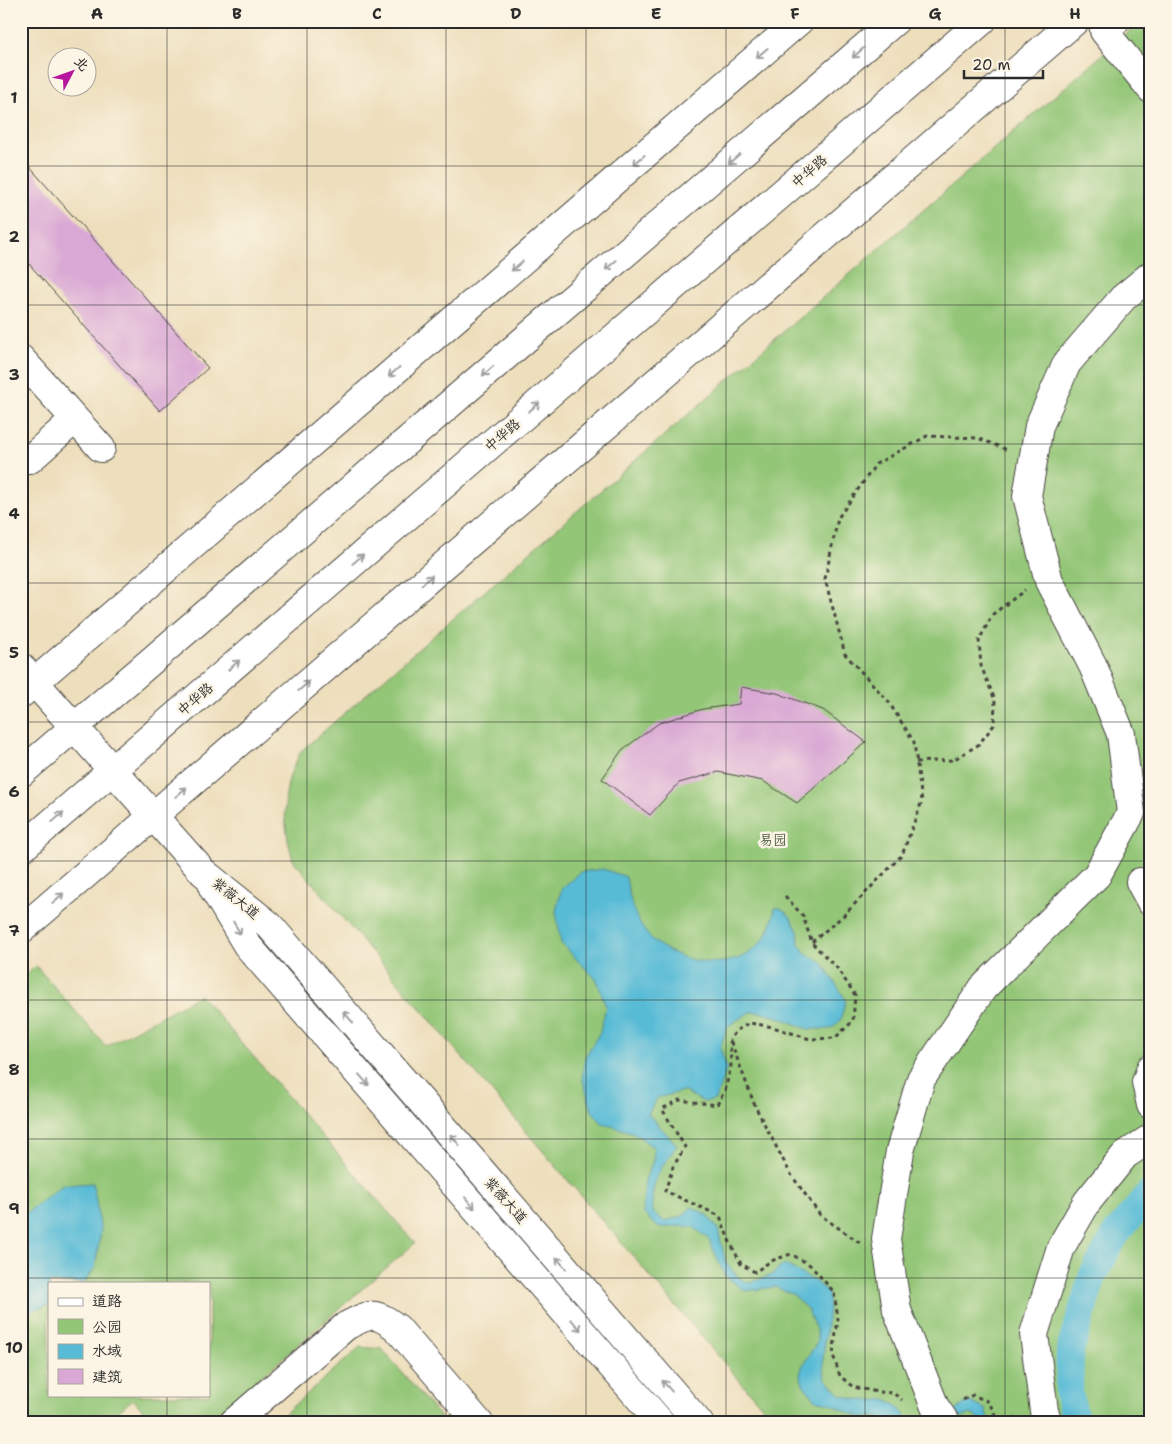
<svg xmlns="http://www.w3.org/2000/svg" width="1172" height="1444" font-family="'Shantell Sans','LXGW WenKai TC',sans-serif">
<rect width="100%" height="100%" fill="#fcf5e5"/>
<filter id="ink" filterUnits="userSpaceOnUse"><feTurbulence type="fractalNoise" baseFrequency=".02" numOctaves="2"/><feDisplacementMap in="SourceGraphic" scale="10" xChannelSelector="R" yChannelSelector="G"/><feConvolveMatrix kernelMatrix="1 2 1 2 8 2 1 2 1" color-interpolation-filters="sRGB"/></filter>
<filter id="wash" filterUnits="userSpaceOnUse"><feTurbulence type="fractalNoise" baseFrequency=".0096" numOctaves="4" result="noise"/><feDisplacementMap in="SourceGraphic" scale="20" xChannelSelector="R" yChannelSelector="G"/><feGaussianBlur stdDeviation="1.12" result="paint"/><feColorMatrix in="noise" values="0 0 0 0 0 0 0 0 0 0 0 0 0 0 0 0 0 1.4 0 .05"/><feComposite in="paint" operator="in"/></filter>
<g filter="url(#wash)">
<rect width="100%" height="100%" fill="#eddebc"/>
<!-- green -->
<path fill="#93c677" stroke="#5f7851" fill-rule="evenodd" d="M1141,21H1151V1423H776L293,860C286,835 282,809 288,783C290,772 297,761 301,751Z
M36,966L106,1046L200,995L415,1243L208,1423H154L133,1399L105,1423H21V979ZM49,1283H209V1395H49Z
M360,1347L382,1349L445,1423H274Z"/>
<!-- water -->
<path fill="#58bbd6" stroke="#427380" d="M603,869L626,877C629,896 634,919 647,934C671,962 730,975 757,946C761,942 765,938 767,934C771,927 773,917 775,908H780L790,916L798,931L799,944L806,954L821,961L846,1000L840,1021L831,1029H808L781,1018L760,1012H750L728,1026L720,1048L727,1068L715,1100L704,1102L683,1091L657,1098L648,1114L677,1145C658,1174 652,1175 652,1212L664,1221L681,1217L692,1207L706,1214L718,1229L726,1263L739,1278L749,1283L772,1275L784,1264L816,1282L828,1293L829,1309L823,1357L825,1378L841,1395L855,1399L872,1401L886,1399L899,1407L909,1423H894L879,1417H862L849,1413L832,1404L816,1400L804,1386L800,1375L802,1367L817,1342V1332L807,1309L794,1295L775,1287L745,1291L725,1276L708,1238L693,1227L679,1226L659,1228L643,1213L645,1180L653,1161L654,1148L634,1133L602,1123L592,1111L582,1077L585,1057L600,1032L606,1007L597,980L561,943L556,911L562,888L581,872Z
M93,1183L101,1231L95,1268L84,1283H49V1305L21,1314V1217L63,1185Z
M970,1402L985,1409L988,1418L992,1423H985L971,1414L960,1417L956,1411L964,1404Z"/>
<g fill="none" stroke-linecap="round" stroke-linejoin="round">
<!-- canal -->
<path stroke="#58bbd6" stroke-width="28" d="M1074,1415L1069,1395L1070,1351L1093,1275L1116,1234L1151,1192"/>
</g>
<g id="blocks">
<!-- building -->
<path fill="#d9a8d4" d="M26,163L208,368L160,411L21,255V167Z
M741,687L777,693L823,710L866,742L797,803L763,781L718,772L679,783L650,815L602,779L622,750L659,723L703,709L739,704Z"/>
</g>
</g>
<g filter="url(#ink)">
<use href="#blocks" fill-opacity="0" stroke="#484641" stroke-width="1"/>
<g fill="none" stroke-linecap="round" stroke-linejoin="round">
<defs>
<path id="minor" d="M1115,21L1104,31L1151,89
M21,359L101,448
M21,459H30L75,419
M21,667L203,872L269,925L699,1423
M21,694L799,21
M1140,882L1151,902
M213,888L247,945L661,1423
M21,930L1075,21
M1151,1068L1146,1082L1151,1105
M233,1423L346,1326C371,1313 374,1311 397,1328L479,1423
M946,1423L935,1407L897,1310L886,1239L900,1151L921,1079L983,988L1097,875L1131,813L1121,734L1093,666L1049,581L1027,496L1039,426L1067,363L1123,298L1151,275
M1048,1423L1044,1411L1034,1334L1061,1247L1087,1202L1125,1155L1151,1138"/>
<path id="highway" d="M21,773L895,21
M21,849L982,21"/>
</defs>
<!-- minor casing -->
<use href="#minor" stroke="#484641" stroke-width="30"/>
<!-- highway casing -->
<use href="#highway" stroke="#484641" stroke-width="30"/>
<!-- path -->
<path stroke="#484641" stroke-width="3" stroke-dasharray="4 4" stroke-linecap="butt" d="M916,762L953,760L978,745L994,725L995,700L981,666L979,640L993,614L1025,590
M785,896L803,916L812,943L837,968L855,995L853,1021L835,1038L810,1039L773,1027L750,1023L737,1030L730,1039L731,1066L725,1090L717,1105L679,1100L662,1109L685,1147L673,1167L665,1191L720,1216L729,1240L741,1264L755,1272L771,1261L791,1254L810,1265L834,1292L838,1319L833,1355L840,1376L853,1387L878,1392L893,1393L902,1400
M812,942L844,915L902,855L922,801L914,742L888,701L845,654L825,579L838,518L876,464L927,436L978,438L1007,450
M731,1042L755,1106L790,1173L820,1215L860,1243
M963,1400L973,1395L989,1402L996,1417L1007,1421L1018,1418"/>
<!-- minor -->
<use href="#minor" stroke="#fff" stroke-width="28"/>
<!-- highway -->
<use href="#highway" stroke="#fff" stroke-width="28"/>
</g>
<!-- one-way arrows -->
<defs><path id="oneway-shaft" d="M-6 0H5M1.5-3L5.5 0L1.5 3" fill="none" stroke-width="1.6" stroke-linecap="round" stroke-linejoin="round" transform="scale(1.25)"/></defs>
<g stroke="#a0a0a0">
<use href="#oneway-shaft" transform="translate(762 53) rotate(139)"/>
<use href="#oneway-shaft" transform="translate(858 53) rotate(139)"/>
<use href="#oneway-shaft" transform="translate(734 159) rotate(139)"/>
<use href="#oneway-shaft" transform="translate(639 160) rotate(139)"/>
<use href="#oneway-shaft" transform="translate(611 265) rotate(139)"/>
<use href="#oneway-shaft" transform="translate(517 266) rotate(139)"/>
<use href="#oneway-shaft" transform="translate(488 371) rotate(139)"/>
<use href="#oneway-shaft" transform="translate(394 372) rotate(139)"/>
<use href="#oneway-shaft" transform="translate(534 407) rotate(-41)"/>
<use href="#oneway-shaft" transform="translate(358 559) rotate(-41)"/>
<use href="#oneway-shaft" transform="translate(427 580) rotate(-41)"/>
<use href="#oneway-shaft" transform="translate(234 665) rotate(-41)"/>
<use href="#oneway-shaft" transform="translate(304 686) rotate(-41)"/>
<use href="#oneway-shaft" transform="translate(181 792) rotate(-41)"/>
<use href="#oneway-shaft" transform="translate(58 817) rotate(-41)"/>
<use href="#oneway-shaft" transform="translate(58 898) rotate(-41)"/>
<use href="#oneway-shaft" transform="translate(237 928) rotate(59)"/>
<use href="#oneway-shaft" transform="translate(348 1017) rotate(-131)"/>
<use href="#oneway-shaft" transform="translate(364 1080) rotate(49)"/>
<use href="#oneway-shaft" transform="translate(455 1140) rotate(-131)"/>
<use href="#oneway-shaft" transform="translate(470 1203) rotate(49)"/>
<use href="#oneway-shaft" transform="translate(561 1263) rotate(-131)"/>
<use href="#oneway-shaft" transform="translate(576 1325) rotate(49)"/>
<use href="#oneway-shaft" transform="translate(667 1386) rotate(-131)"/>
</g>
</g>
<!-- grid -->
<path fill="none" stroke="#2b2b2b" stroke-width="1" stroke-opacity="0.55" d="M167,21V1283M307,21V1423M446,21V1423M586,21V1423M726,21V1423M865,21V1423M1005,21V1423M21,166H1151M21,305H1151M21,444H1151M21,583H1151M21,722H1151M21,861H1151M21,1000H1151M21,1139H1151M21,1278H1151M167,1395V1423"/>
<g text-anchor="middle" dominant-baseline="central" stroke-width="5" stroke-linejoin="round" paint-order="stroke">
<!-- street labels -->
<g font-size="14" fill="#2b2b2b" stroke="#fcf5e5">
<text transform="translate(809 171) rotate(-41)">中华路</text>
<text transform="translate(502 435) rotate(-41)">中华路</text>
<text transform="translate(195 699) rotate(-41)">中华路</text>
<text transform="translate(236 898) rotate(39)">紫薇大道</text>
<text transform="translate(506 1200) rotate(49)">紫薇大道</text>
</g>
<!-- park labels -->
<g font-size="14" fill="#4a5a42" stroke="#fcf5e5">
<text x="773" y="840">易园</text>
</g>
</g>
<!-- margin -->
<rect width="1172" height="1444" fill="none" stroke="#fcf5e5" stroke-width="55"/>
<!-- legend -->
<rect x="48" y="1282" width="162" height="115" fill="#fcf5e5" stroke="#a8a49b"/>
<rect x="58" y="1298" width="25" height="8" fill="#ffffff" stroke="#a8a49b"/>
<text x="92" y="1306" font-size="15" fill="#2b2b2b">道路</text>
<rect x="58" y="1319" width="25" height="15" fill="#93c677" stroke="#a8a49b"/>
<text x="92" y="1332" font-size="15" fill="#2b2b2b">公园</text>
<rect x="58" y="1344" width="25" height="15" fill="#58bbd6" stroke="#a8a49b"/>
<text x="92" y="1356" font-size="15" fill="#2b2b2b">水域</text>
<rect x="58" y="1369" width="25" height="15" fill="#d9a8d4" stroke="#a8a49b"/>
<text x="92" y="1382" font-size="15" fill="#2b2b2b">建筑</text>
<!-- north arrow -->
<g transform="translate(72 72) rotate(49)"><circle r="24" fill="#fcf5e5" stroke="#a8a49b"/>
<path d="M0-4L9 19L0 12L-9 19Z" fill="#b5179e"/>
<text y="-8" font-size="14" font-weight="bold" text-anchor="middle" fill="#2b2b2b">北</text>
</g>
<!-- scale -->
<path d="M964 70v8h79v-8" fill="none" stroke="#2b2b2b" stroke-width="2.5"/>
<text x="972" y="70" font-size="15" fill="#2b2b2b" stroke="#fcf5e5" stroke-width="4" paint-order="stroke">20 m</text>
<rect x="28" y="28" width="1116" height="1388" fill="none" stroke="#2b2b2b" stroke-width="2"/>
<g font-size="16" text-anchor="middle" font-weight="bold" fill="#2b2b2b">
<text x="97" y="19">A</text>
<text x="237" y="19">B</text>
<text x="377" y="19">C</text>
<text x="516" y="19">D</text>
<text x="656" y="19">E</text>
<text x="795" y="19">F</text>
<text x="935" y="19">G</text>
<text x="1075" y="19">H</text>
<text x="14" y="103">1</text>
<text x="14" y="242">2</text>
<text x="14" y="380">3</text>
<text x="14" y="519">4</text>
<text x="14" y="658">5</text>
<text x="14" y="797">6</text>
<text x="14" y="936">7</text>
<text x="14" y="1075">8</text>
<text x="14" y="1214">9</text>
<text x="14" y="1353">10</text>
</g>
</svg>
